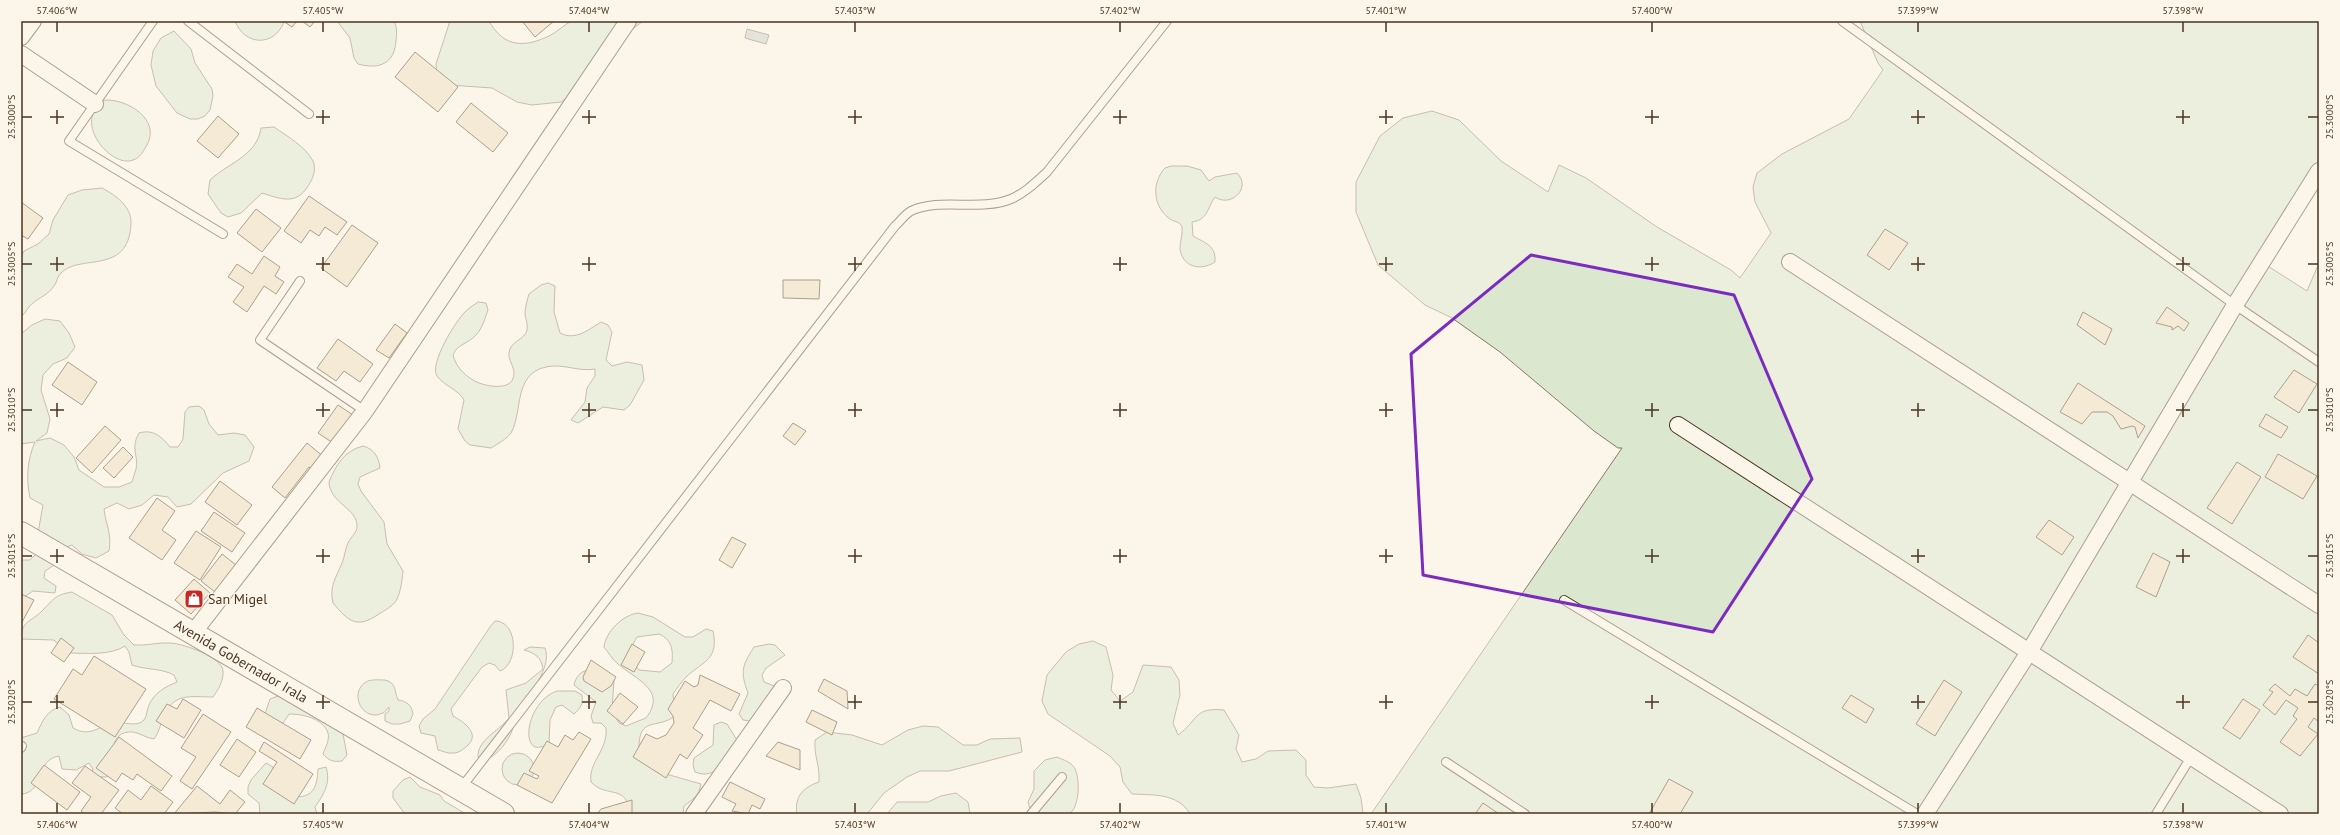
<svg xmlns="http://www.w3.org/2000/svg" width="2340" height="835" font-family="'PT Sans',sans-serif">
<rect width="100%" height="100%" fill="#fbf6e9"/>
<!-- green -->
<path fill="#dce7d0" stroke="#887966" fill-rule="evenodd" d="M235,21H284V22C274,47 245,46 235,21Z
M337,21H394C397,27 397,33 396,40C395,63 380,70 358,64L354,58L350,38Z
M450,21H489C504,48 525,48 551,35C558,31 565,24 572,21C581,18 630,21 643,21L621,38L574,93L561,102L532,105L517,102L492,88L449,85L437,78L436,64Z
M1860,21H2319V174L2263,263L2307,291L2319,263V814H1371L1622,448H1618L1594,431L1500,352L1452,318L1425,305L1378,265L1356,212V182L1380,136L1403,118L1432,111L1459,120L1501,161L1548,192L1559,165L1586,178L1657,227L1731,270L1740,278L1771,233L1755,202L1753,187L1757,173L1782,154L1849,119L1883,70L1878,63Z
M174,31L191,49L195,63L212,89L213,96L210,110L205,116L198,119H190L177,113L156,86L151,65L153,51L161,38Z
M105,100C127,99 161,119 147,145C144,150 140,158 133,160C112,169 70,121 105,100Z
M274,127C288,137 305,146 313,161C316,168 314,175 311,181C298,206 284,200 262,193L241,213L228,217L221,213L208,194L210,180C228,163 257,156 261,128Z
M1171,166H1187L1201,170L1209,181L1215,177L1237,173C1252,188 1231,208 1215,197C1207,208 1208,220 1192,222L1193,236C1205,243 1216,245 1215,262C1201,271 1183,268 1180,249C1180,242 1183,233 1182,227C1180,221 1174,222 1170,219C1153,207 1151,183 1165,168Z
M102,188C115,195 132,206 131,224C128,276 81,253 61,273C57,276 57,283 54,286C48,295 40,297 33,303C28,306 26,313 21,317V257L24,251L38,244L49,234L53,220L68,195L82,190Z
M548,283L555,286L554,312L560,333C575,341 588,330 601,322L608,325L612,332L606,360L612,366L627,362L642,365L644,380L630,405L624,410L603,407L578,423L571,420L585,402L587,388L595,376V369C577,372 563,363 546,367C513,374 523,412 511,433C507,439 497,444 491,448L470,445L465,441L458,429L464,400C458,389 444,386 437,376C429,364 456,320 466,311C470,307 474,305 478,302L486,303L488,310C485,318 482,329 476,335C468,344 457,344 453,355C456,368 467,378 479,383C490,387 514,391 514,373C514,366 508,360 509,353C510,341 525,340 527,330C528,324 526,320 525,315C525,308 527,300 529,294L541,285Z
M45,319L60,321L69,333L75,347L67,358L53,364L43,375L41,390L50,419L47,433L36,441L50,438L64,445L74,457L79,470L104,487H119L132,482C133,478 135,473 136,469C139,456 130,449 139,433C153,429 161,436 170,447H178L183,439L185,412L189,407L199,406L204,410L209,424L218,435L234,433L245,435L254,447L249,461L223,473L191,504L177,507L168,497L154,495L142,505L129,509L117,503L104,509C106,526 112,533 109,551L96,558L82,554L72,545L58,550L38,533L43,505L30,498C26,479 27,460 35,442L21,444V334L32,325Z
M363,446C374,449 379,457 380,468L360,477L358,484L361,491L384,522L387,544L403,571C402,580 401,592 396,601C392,607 385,610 379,614C357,629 349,622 333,603C329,586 336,578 342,563C345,556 345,549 348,543C351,537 357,532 357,527C358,508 330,504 329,482C336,465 344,451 363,446Z
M38,552L59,562L45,571L44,578L56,586L55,593L33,591L21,599V560H30Z
M72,592L112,615L124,635L134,645C147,646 159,642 171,643C184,644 222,657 223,671C224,680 218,690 213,697C190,697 173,692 163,718C160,726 159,732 154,739C146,738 140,733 133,732C108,730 112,759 113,774L106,777L91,776L93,769L89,763L76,770L62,769L59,756C35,760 45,790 23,794L21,793V738L37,733C42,722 47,710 60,707L69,715L73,728C90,738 98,726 114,723C123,721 137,728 144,720C147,716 147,709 149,705C154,693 165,687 177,682L174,675C161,668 146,670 132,665L129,652L125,646C110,656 85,653 67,653L54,640L21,639C21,621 31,622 42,611C53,600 54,595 72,592Z
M638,613L653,617L685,637H693L706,629L713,631C719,659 704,661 687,676C682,681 677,688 673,694L675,716C657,730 638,715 639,750L659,772L701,784C699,796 693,799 684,806L683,814H630C627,783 607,799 591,782C588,762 608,751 606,728L601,723H593L591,716L596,702L574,685C576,677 579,673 587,670L614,680L612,710L619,723L626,726L646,718C668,690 635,679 618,664C612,659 608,652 604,647C606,631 623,615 638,613ZM659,634C672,640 673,649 672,663L660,672L639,670C630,660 630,647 637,637Z
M495,621C518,621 519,664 500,671L495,665L489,663L482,667L451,709L453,716C464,722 481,734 467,746C462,750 459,753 453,753C448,754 443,751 438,750L435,736L421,733L419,726L423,719L435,709L490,627Z
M1093,641L1106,647L1113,675L1111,690L1120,701L1133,692L1143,665L1171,667L1179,680L1180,695L1173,723L1178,735C1199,720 1193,707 1224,710L1239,735L1236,749L1242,762L1256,759L1268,751L1296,750L1306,760V775L1314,787L1328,788L1356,784L1361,798L1363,814H1190C1178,793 1153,795 1132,794L1123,782L1120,767L1110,756L1048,714L1042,701L1047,675L1066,652L1079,644Z
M769,644L775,645L785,655L766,668L762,675L764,682L777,687L750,721L743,720L739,714L748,693C740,671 742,666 754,647Z
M530,647L545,648C553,667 527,697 518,713C515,717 515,723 513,728C509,741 497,756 484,761L478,757C477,740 499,731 509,718L506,690L526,683L543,669C541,657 535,653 524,650Z
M385,680C397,683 394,691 398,700C406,701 412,705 413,714L410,721L400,724H392L385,721V714L389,711V707C386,709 386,712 383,713C363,723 348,693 366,682C370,679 379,680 385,680Z
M557,691H575L582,695C583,704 581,708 574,714L562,705L556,707L550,720L549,743C519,764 523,703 557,691Z
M278,696L285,697L347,728L343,734L347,755L342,761C333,762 329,761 323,754C325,748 330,740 328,733C323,718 302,714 289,714L281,726L263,720L270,699Z
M721,722L727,724L738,742C727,758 717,781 695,772L693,765L694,758L713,745L714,725Z
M923,726L938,727L963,745H977L990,739L1020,738L1022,752L949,771H920L907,777L884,793L867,814H797C794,796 804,787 819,782C820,764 814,758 815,740L827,732L852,735L882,745L908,730Z
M502 769a16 16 0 1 1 32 0a16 16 0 1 1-32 0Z
M1057,757C1063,760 1072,762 1075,769C1080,779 1080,807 1069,814H1035L1030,809L1028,802L1034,789V771L1045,760Z
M266,763L273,767L274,782L295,797C314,797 317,787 318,769L326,767C331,783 324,794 315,807L317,814H260L259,803L248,794V787L251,780Z
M410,777L420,787L440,795L444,801L466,814H405L393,798V791L403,780Z
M956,793L968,802L970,814H887L897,802H928L941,796Z"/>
<!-- water -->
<path fill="#c9cecd" stroke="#887966" d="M747,29L769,35L766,44L745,38Z"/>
<!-- building -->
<path fill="#ecdcbc" stroke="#4a3520" d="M283,21H297L292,27Z
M302,21H315L310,27Z
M522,21H554L535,37Z
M415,52L458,87L438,112L395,77Z
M471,103L508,133L493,152L456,122Z
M218,116L239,134L218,158L197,141Z
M309,196L347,222L337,235L325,227L319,236L310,230L301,243L284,231Z
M21,202L43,218L28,239L21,235Z
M256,209L281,228L262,252L237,233Z
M352,225L378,243L347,287L321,268Z
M1885,229L1908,243L1889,270L1867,255Z
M264,256L280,267L275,276L284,282L276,294L264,286L247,312L233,302L244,287L228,277L237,264L252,274Z
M783,280H820L819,299L783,298Z
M2167,307L2189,323L2184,331L2178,326L2172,330V327L2156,323Z
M2083,312L2112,329L2105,345L2077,325Z
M395,324L407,333L389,358L376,350Z
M338,339L373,364L360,382L344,371L336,381L317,368Z
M68,362L97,382L82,405L52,385Z
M2294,370L2317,384L2299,413L2274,397Z
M2078,383L2145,426L2138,438L2135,427L2132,426L2121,429L2113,416L2107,412H2092L2082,424L2060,412Z
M338,405L353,415L333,443L318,433Z
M2266,414L2288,427L2281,438L2259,426Z
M793,423L806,431L795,445L783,436Z
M105,426L121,440L92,473L76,458Z
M307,443L325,458L314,471L309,467L285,498L272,487Z
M123,447L133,457L114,478L103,468Z
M2278,454L2317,476L2303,499L2265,477Z
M2237,462L2261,477L2232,524L2207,508Z
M220,481L252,505L237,525L205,502Z
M157,498L175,511L162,530L176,540L162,560L129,538Z
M214,512L245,533L232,552L201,531Z
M2049,520L2074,537L2062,555L2036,537Z
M196,531L221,547L200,580L174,563Z
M732,537L746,544L732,568L719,560Z
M2153,553L2170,562L2156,597L2136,587Z
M222,554L236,565L215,592L201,581Z
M194,579L210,593L191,614L175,600Z
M21,594L34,600L21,624Z
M2308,635L2319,643V674L2293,657Z
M61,638L74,648L64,662L51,653Z
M632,644L645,652L634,672L621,665Z
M94,656L146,689L115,737L54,699L73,669L82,675Z
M591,660L616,677L611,686L602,692L584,681L583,677Z
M700,675L740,694L731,711L710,700L693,728L703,735L687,759L680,754L666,778L633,757L646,734L657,739L666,735L674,723L673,716L668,709L685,681L694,687L698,685Z
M824,679L847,691L848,709L818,691Z
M1944,680L1962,692L1935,736L1916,724Z
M2275,684L2290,696L2295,689L2307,696L2315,684L2319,686V722L2314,718L2308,727L2318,734L2300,756L2280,742L2297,719L2293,716L2298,708L2286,700L2275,715L2263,705L2273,692L2269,690Z
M620,693L638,707L623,724L607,711Z
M1851,695L1874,709L1866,723L1842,708Z
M183,699L201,710L184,738L156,721L167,704L177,709Z
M2243,699L2260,710L2240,739L2223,728Z
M257,708L311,740L300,759L246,727Z
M812,710L837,722L832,735L806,722Z
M203,714L231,732L192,789L180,781L196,757L181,748Z
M579,732L591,739L552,803L517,785L524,773L537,779L539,776L529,771L547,741L558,747L565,735L573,740Z
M119,737L172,776L161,791L137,774L133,780L122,773L116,782L96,768Z
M237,739L256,752L239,777L220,765Z
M264,742L313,774L294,804L263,784L277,762L259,751Z
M778,742L800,750V770L766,756Z
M44,765L80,792L67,810L31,783Z
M85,766L119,790L101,814H85L81,811L91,797L72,783Z
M1669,779L1693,792L1680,814H1649Z
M730,782L765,799L760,809L752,805L748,814L732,811L736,804L722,797Z
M151,786L173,802L164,814H123L115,808L128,790L141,800Z
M197,786L220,804L230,790L245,802L235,814L215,812L174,814Z
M632,800V814H597L601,809Z
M1483,803L1499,814H1475Z"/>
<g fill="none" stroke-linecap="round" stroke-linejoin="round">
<defs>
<path id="service" d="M153,21L69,141L223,234
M188,21L309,114
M1842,21L2235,305L2319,362
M300,281L260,340L365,411
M1564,600L1917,814
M21,748L22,746
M1446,762L1525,814
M461,788L895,226C900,222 905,214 911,211C941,197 979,212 1011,199C1025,193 1036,182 1047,172L1167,21
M1031,814L1062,777
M2156,814L2191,757"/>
<path id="minor" d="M21,37L33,21
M21,54L95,104
M1790,262L2319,605
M1678,425L2280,814
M193,633L365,411L628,21
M694,814L783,688
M1925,814L2029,652L2235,305L2319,171"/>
<path id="primary" d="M21,533L503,814"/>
</defs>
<!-- service casing -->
<use href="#service" stroke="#4a3520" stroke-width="10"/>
<!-- minor casing -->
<use href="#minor" stroke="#4a3520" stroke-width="18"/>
<!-- primary casing -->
<use href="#primary" stroke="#4a3520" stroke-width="24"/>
<!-- service -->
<use href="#service" stroke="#fbf6e9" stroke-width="8"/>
<!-- minor -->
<use href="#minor" stroke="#fbf6e9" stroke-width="16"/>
<!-- primary -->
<use href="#primary" stroke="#fbf6e9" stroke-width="22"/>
</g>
<!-- marked area -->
<path d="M0 0H2340V835H0ZM1531,255L1734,295L1812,479L1713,632L1423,575L1411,354Z" fill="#fbf6e9" fill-opacity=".55" fill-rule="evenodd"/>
<path fill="none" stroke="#7b2cbf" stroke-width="3" stroke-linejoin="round" d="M1531,255L1734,295L1812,479L1713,632L1423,575L1411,354Z"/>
<!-- ticks -->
<path fill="none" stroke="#4a3520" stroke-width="1.5" d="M57,22V32M323,22V32M589,22V32M855,22V32M1120,22V32M1386,22V32M1652,22V32M1918,22V32M2183,22V32M57,110V124M323,110V124M589,110V124M855,110V124M1120,110V124M1386,110V124M1652,110V124M1918,110V124M2183,110V124M22,117H32M50,117H64M316,117H330M582,117H596M848,117H862M1113,117H1127M1379,117H1393M1645,117H1659M1911,117H1925M2176,117H2190M2308,117H2318M57,257V271M323,257V271M589,257V271M855,257V271M1120,257V271M1386,257V271M1652,257V271M1918,257V271M2183,257V271M22,264H32M50,264H64M316,264H330M582,264H596M848,264H862M1113,264H1127M1379,264H1393M1645,264H1659M1911,264H1925M2176,264H2190M2308,264H2318M57,403V417M323,403V417M589,403V417M855,403V417M1120,403V417M1386,403V417M1652,403V417M1918,403V417M2183,403V417M22,410H32M50,410H64M316,410H330M582,410H596M848,410H862M1113,410H1127M1379,410H1393M1645,410H1659M1911,410H1925M2176,410H2190M2308,410H2318M57,549V563M323,549V563M589,549V563M855,549V563M1120,549V563M1386,549V563M1652,549V563M1918,549V563M2183,549V563M22,556H32M50,556H64M316,556H330M582,556H596M848,556H862M1113,556H1127M1379,556H1393M1645,556H1659M1911,556H1925M2176,556H2190M2308,556H2318M57,695V709M323,695V709M589,695V709M855,695V709M1120,695V709M1386,695V709M1652,695V709M1918,695V709M2183,695V709M22,702H32M50,702H64M316,702H330M582,702H596M848,702H862M1113,702H1127M1379,702H1393M1645,702H1659M1911,702H1925M2176,702H2190M2308,702H2318M57,803V813M323,803V813M589,803V813M855,803V813M1120,803V813M1386,803V813M1652,803V813M1918,803V813M2183,803V813"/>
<!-- icons -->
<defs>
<symbol id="shop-square" viewBox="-11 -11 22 22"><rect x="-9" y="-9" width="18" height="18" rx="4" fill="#c62828" stroke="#fbf6e9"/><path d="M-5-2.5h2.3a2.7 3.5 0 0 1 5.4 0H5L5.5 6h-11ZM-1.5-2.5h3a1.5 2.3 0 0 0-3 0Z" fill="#fff"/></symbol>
</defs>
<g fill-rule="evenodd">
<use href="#shop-square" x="183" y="588" width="22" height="22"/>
</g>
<g text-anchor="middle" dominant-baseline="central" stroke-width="3" stroke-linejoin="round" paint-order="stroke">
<!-- poi labels -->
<g font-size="14" fill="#4a3520" stroke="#fbf6e9" text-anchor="start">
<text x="208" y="599">San Migel</text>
</g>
<!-- street labels -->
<g font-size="14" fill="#4a3520" stroke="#fbf6e9">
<text transform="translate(241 661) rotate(30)">Avenida Gobernador Irala</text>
</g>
</g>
<!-- border -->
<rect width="2340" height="835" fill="none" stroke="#fbf6e9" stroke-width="44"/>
<rect x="22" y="22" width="2296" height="791" fill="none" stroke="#4a3520" stroke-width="1.5"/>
<g font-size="10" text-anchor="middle" fill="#4a3520">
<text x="57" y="14">57.406°W</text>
<text x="323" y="14">57.405°W</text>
<text x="589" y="14">57.404°W</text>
<text x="855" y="14">57.403°W</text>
<text x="1120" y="14">57.402°W</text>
<text x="1386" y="14">57.401°W</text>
<text x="1652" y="14">57.400°W</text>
<text x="1918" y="14">57.399°W</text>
<text x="2183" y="14">57.398°W</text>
<text transform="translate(11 117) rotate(-90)" y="4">25.3000°S</text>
<text transform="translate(2329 117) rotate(-90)" y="4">25.3000°S</text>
<text transform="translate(11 264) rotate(-90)" y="4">25.3005°S</text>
<text transform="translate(2329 264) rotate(-90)" y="4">25.3005°S</text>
<text transform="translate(11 410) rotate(-90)" y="4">25.3010°S</text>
<text transform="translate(2329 410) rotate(-90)" y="4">25.3010°S</text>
<text transform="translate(11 556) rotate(-90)" y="4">25.3015°S</text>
<text transform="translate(2329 556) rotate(-90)" y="4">25.3015°S</text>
<text transform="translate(11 702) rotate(-90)" y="4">25.3020°S</text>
<text transform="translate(2329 702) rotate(-90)" y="4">25.3020°S</text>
<text x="57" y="828">57.406°W</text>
<text x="323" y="828">57.405°W</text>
<text x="589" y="828">57.404°W</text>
<text x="855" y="828">57.403°W</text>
<text x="1120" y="828">57.402°W</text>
<text x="1386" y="828">57.401°W</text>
<text x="1652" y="828">57.400°W</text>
<text x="1918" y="828">57.399°W</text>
<text x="2183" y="828">57.398°W</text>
</g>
</svg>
